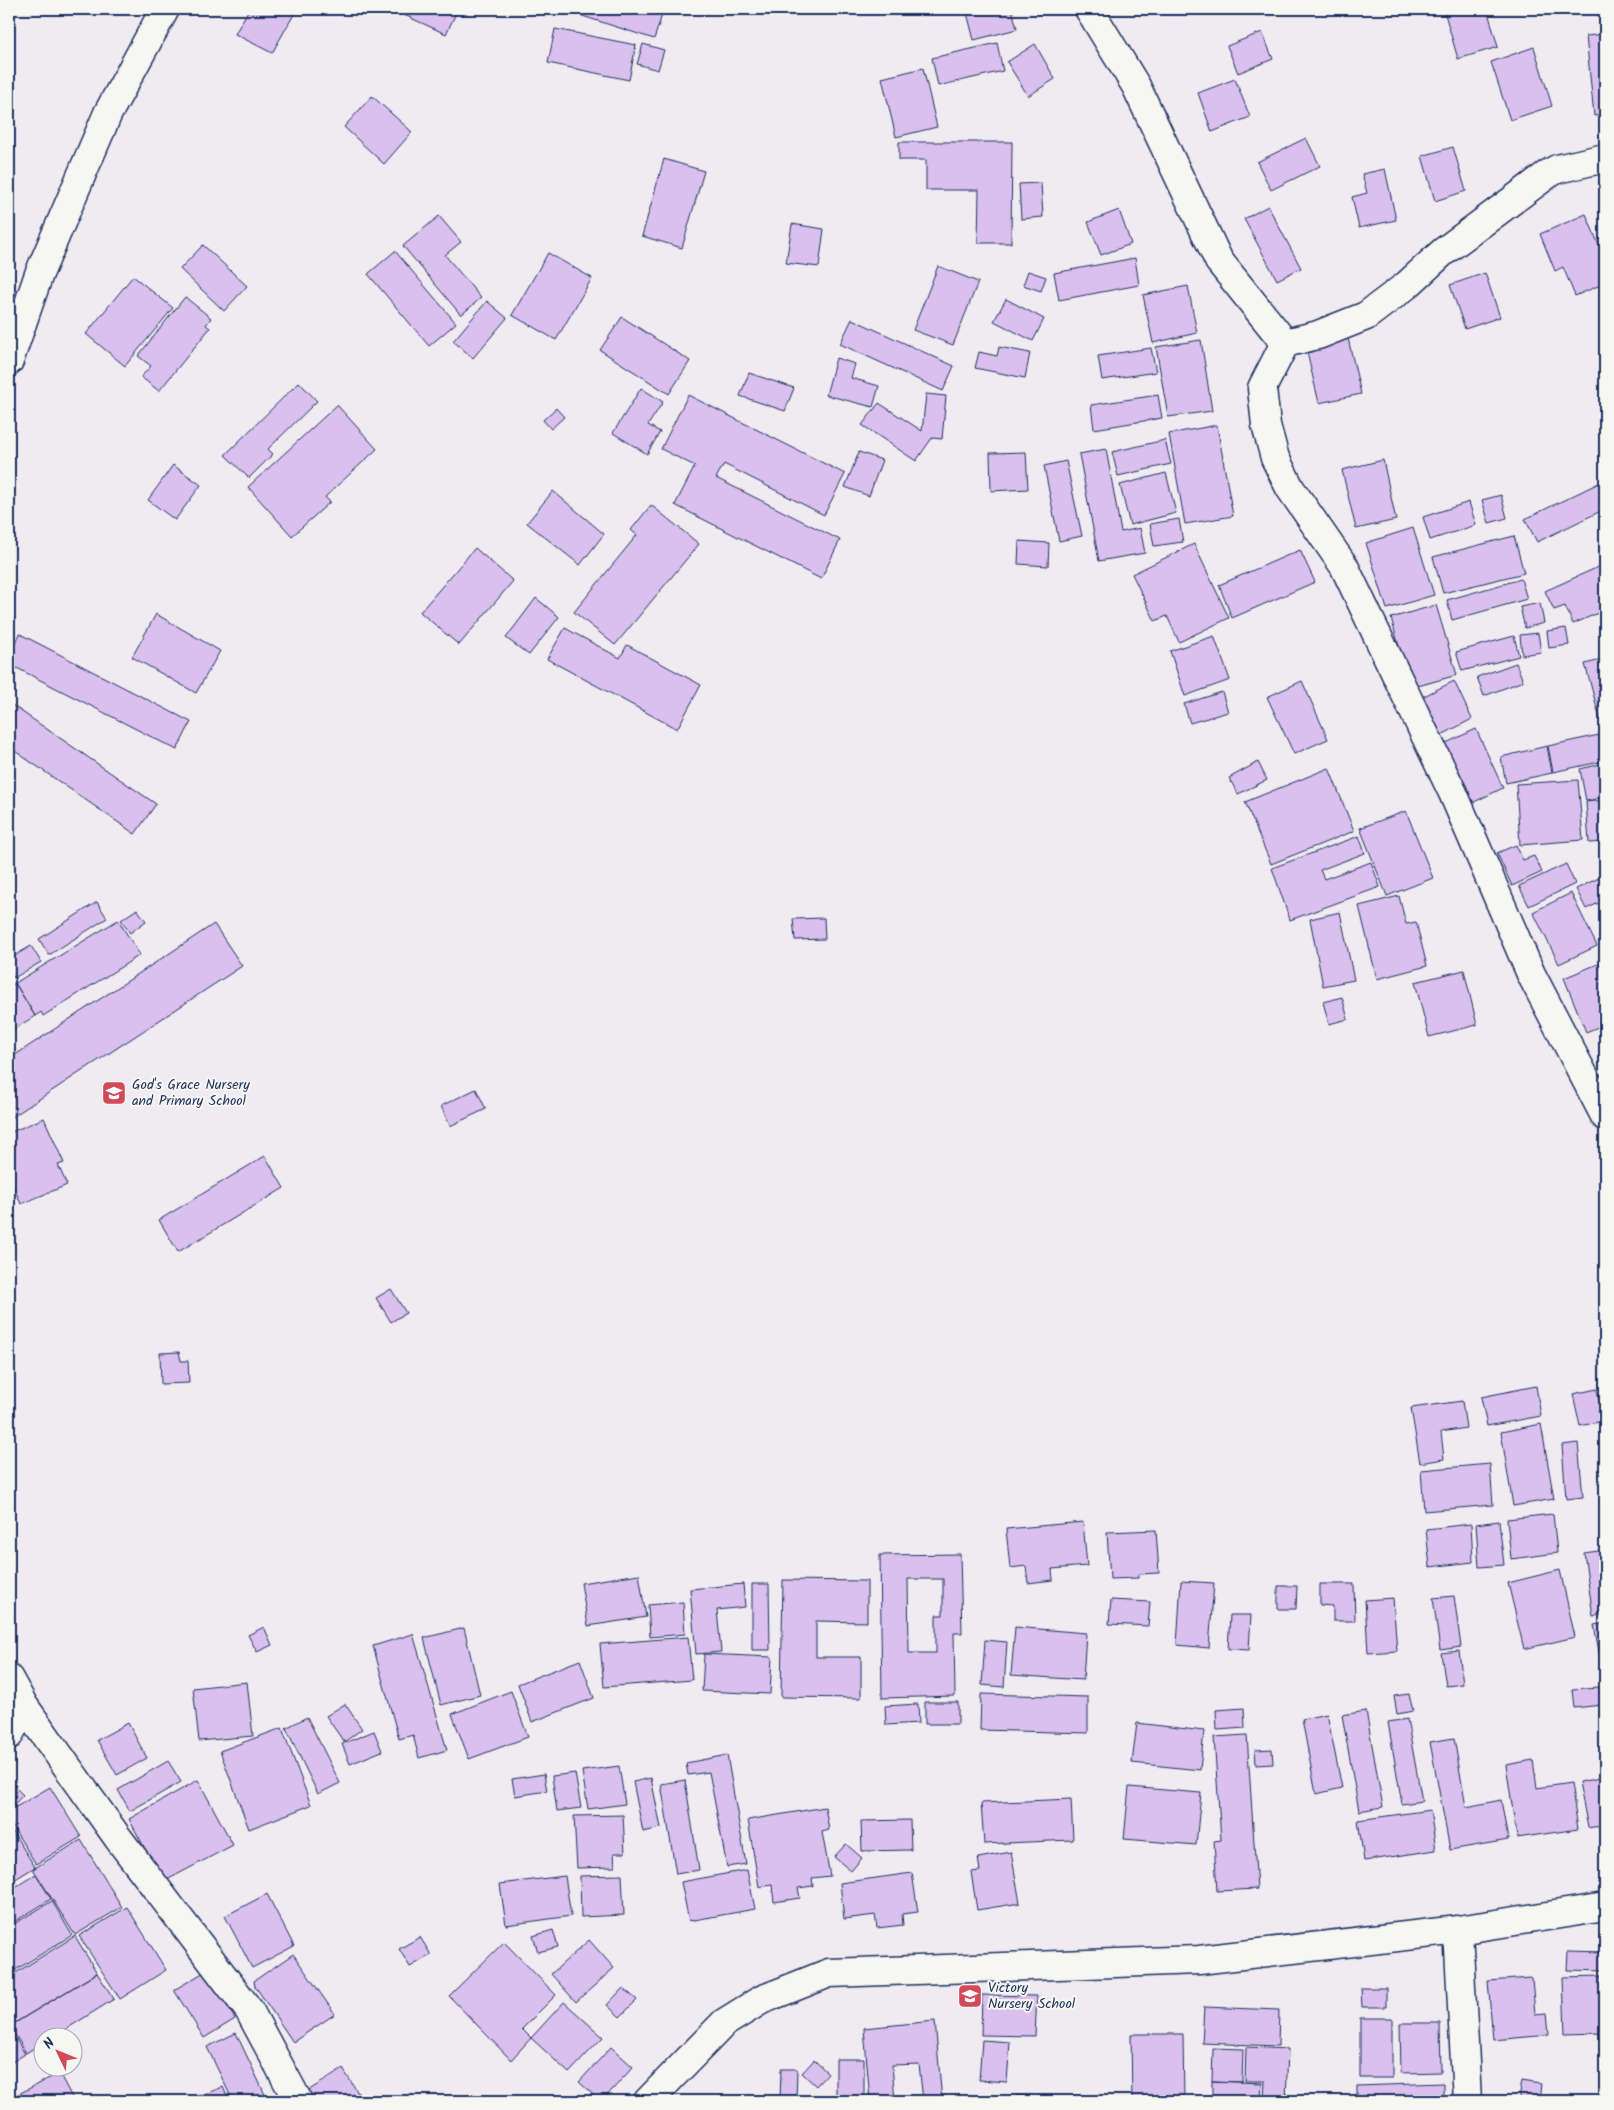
<svg xmlns="http://www.w3.org/2000/svg" width="1614" height="2110" font-family="Kalam,sans-serif">
<rect width="100%" height="100%" fill="#f0ebf1"/>
<filter id="ink" filterUnits="userSpaceOnUse"><feTurbulence type="fractalNoise" baseFrequency=".02" numOctaves="2"/><feDisplacementMap in="SourceGraphic" scale="10" xChannelSelector="R" yChannelSelector="G"/><feConvolveMatrix kernelMatrix="1 2 1 2 8 2 1 2 1" color-interpolation-filters="sRGB"/></filter>
<g filter="url(#ink)">
<!-- building -->
<path fill="#dac0ee" stroke="#1b2f5e" fill-rule="evenodd" d="M249,9H297L272,53L235,34Z
M391,9H458L446,34Z
M571,9H664L654,39L570,12Z
M966,9H1012L1017,29L974,40Z
M1462,9H1487L1498,47L1458,59L1445,14Z
M555,29L636,45L629,80L548,63Z
M1262,32L1273,59L1238,73L1227,46Z
M1605,34V115L1594,116L1586,36Z
M997,43L1003,71L938,86L932,58Z
M643,44L664,50L658,70L637,64Z
M1035,44L1055,79L1028,96L1007,62Z
M1534,47L1552,106L1510,120L1491,62Z
M923,68L937,127L896,137L882,78Z
M1235,79L1250,117L1212,132L1198,93Z
M372,96L412,132L384,164L344,127Z
M1306,138L1320,166L1271,190L1257,162Z
M899,142H1012L1011,243H978L979,190H926V160H899Z
M1453,147L1466,191L1435,201L1422,156Z
M664,159L704,171L682,248L642,236Z
M1385,169L1396,220L1359,228L1352,197L1367,193L1362,174Z
M1041,183L1043,217L1021,219L1019,184Z
M1268,206L1301,268L1277,280L1244,219Z
M1119,210L1131,244L1101,255L1088,222Z
M1586,214L1605,260V283L1575,296L1563,267L1555,271L1540,234Z
M439,216L461,242L445,255L481,298L461,315L403,246Z
M792,224L824,229L819,267L786,263Z
M203,245L247,286L224,311L180,269Z
M395,251L456,323L429,346L368,274Z
M548,253L592,278L556,340L512,315Z
M1135,258L1139,285L1059,300L1054,273Z
M938,266L978,282L953,345L913,330Z
M1028,271L1046,277L1041,291L1023,285Z
M1485,273L1500,317L1465,329L1450,285Z
M133,276L173,308L125,366L86,334Z
M1188,286L1197,333L1153,343L1143,295Z
M185,297L211,318L206,325L210,328L159,391L141,377L151,366L138,356Z
M1006,299L1044,319L1033,341L994,321Z
M487,301L507,318L473,358L453,341Z
M622,317L690,361L669,394L600,350Z
M852,319L954,366L943,391L840,344Z
M1347,334L1361,394L1319,403L1305,344Z
M1201,340L1212,411L1168,417L1156,347Z
M999,347L1030,353L1025,378L975,368L979,352L997,356Z
M1151,348L1156,372L1102,380L1098,356Z
M836,358L855,364L851,378L879,386L873,407L826,395Z
M749,373L794,388L785,411L740,396Z
M299,382L317,401L268,449L273,454L249,478L225,455Z
M641,388L663,402L648,425L660,432L647,454L613,433Z
M926,394L946,396L942,439L932,438L916,461L862,425L879,403L922,431Z
M688,395L845,474L824,515L724,464L716,478L840,540L821,579L675,505L695,466L661,449Z
M1158,395L1162,418L1094,429L1091,405Z
M337,405L377,449L325,497L330,502L292,536L248,487Z
M556,408L564,417L551,429L543,420Z
M1217,425L1233,516L1185,524L1169,434Z
M1165,440L1171,464L1118,476L1112,452Z
M1106,449L1121,532L1140,528L1145,553L1099,561L1079,454Z
M859,452L882,460L869,496L845,487Z
M1026,452L1028,489L991,491L990,453Z
M1383,460L1396,520L1356,529L1342,470Z
M1066,461L1082,536L1059,541L1044,466Z
M173,465L201,485L175,520L148,500Z
M1166,473L1176,513L1130,525L1120,485Z
M1605,480V509L1537,542L1525,519Z
M553,491L604,534L580,565L527,523Z
M1501,495L1507,518L1489,523L1482,500Z
M1469,502L1476,525L1430,540L1423,517Z
M651,505L699,544L615,645L574,612L637,535L631,530Z
M1179,519L1183,542L1154,546L1150,524Z
M1413,528L1434,595L1387,609L1366,543Z
M1514,536L1524,573L1443,593L1433,557Z
M1019,541L1049,543L1048,566L1018,564Z
M1194,544L1229,618L1179,642L1167,616L1155,621L1132,574Z
M475,548L513,581L459,645L420,612Z
M1300,550L1315,582L1232,618L1219,585Z
M1605,564V610L1573,624L1565,606L1554,610L1545,591Z
M1521,579L1527,599L1452,620L1447,600Z
M536,598L559,617L529,655L506,638Z
M1540,603L1544,623L1525,628L1520,607Z
M1436,605L1457,675L1411,688L1391,618Z
M156,614L220,651L196,693L132,657Z
M565,628L620,658L627,645L701,685L677,729L547,659Z
M1566,628L1569,645L1549,648L1547,631Z
M1538,633L1541,652L1522,655L1520,635Z
M20,634L191,722L177,750L9,664V655Z
M1214,636L1230,680L1185,696L1170,651Z
M1514,636L1519,656L1462,671L1456,652Z
M1605,659V737L1585,664Z
M1516,663L1523,681L1484,696L1477,677Z
M1302,681L1328,739L1294,754L1267,697Z
M1454,681L1472,719L1436,738L1416,700Z
M1222,692L1228,712L1190,723L1184,704Z
M9,703L156,804L135,834L9,747Z
M1476,729L1503,788L1470,804L1442,745Z
M1599,735L1604,761L1553,772L1548,746Z
M1547,746L1552,773L1506,783L1501,757Z
M1258,762L1267,780L1238,794L1229,778Z
M1601,764L1605,784V797L1586,801L1580,769Z
M1329,768L1354,831L1271,864L1245,802Z
M1578,780L1583,840L1520,845L1516,784Z
M1604,800L1605,842L1589,843L1586,802Z
M1406,811L1433,878L1387,896L1360,828Z
M1359,836L1365,853L1320,870L1324,879L1371,862L1380,887L1290,920L1272,868Z
M1516,845L1523,860L1534,856L1542,872L1512,886L1497,853Z
M1566,864L1575,884L1529,906L1519,886Z
M1605,875V900L1586,909L1576,889Z
M1571,893L1597,946L1559,964L1533,912Z
M1399,896L1406,924L1416,922L1427,966L1377,979L1359,906Z
M97,902L107,918L49,955L39,939Z
M137,909L146,921L130,933L121,920Z
M1340,912L1354,980L1323,986L1310,919Z
M824,918L825,939L795,940L793,919Z
M118,920L140,955L43,1016L41,1012L35,1016L15,983Z
M214,924L242,966L9,1119V1059Z
M31,946L41,962L14,978L9,969V959Z
M1605,961V1024L1586,1032L1564,978Z
M1464,970L1477,1025L1429,1037L1415,982Z
M15,983L35,1016L9,1032V987Z
M1342,997L1348,1019L1329,1024L1323,1002Z
M476,1089L486,1109L450,1126L441,1106Z
M44,1118L64,1163L58,1165L67,1185L21,1204L9,1176V1133Z
M265,1156L284,1188L178,1252L159,1220Z
M391,1289L406,1313L391,1322L376,1298Z
M179,1352L181,1361H188L189,1383L161,1384L160,1353Z
M1536,1386L1541,1416L1487,1426L1481,1397Z
M1597,1389L1603,1421L1580,1426L1573,1394Z
M1462,1401L1466,1428L1441,1432L1444,1459L1420,1463L1411,1408Z
M1541,1424L1554,1499L1513,1506L1501,1432Z
M1578,1443L1583,1497L1566,1499L1562,1445Z
M1490,1464L1493,1505L1424,1511L1421,1470Z
M1553,1514L1557,1553L1511,1559L1507,1519Z
M1499,1521L1504,1565L1479,1567L1476,1524Z
M1083,1522L1087,1566L1052,1569L1053,1580L1028,1583L1026,1566L1010,1568L1006,1529Z
M1471,1524L1473,1562L1430,1567L1426,1529Z
M1156,1530L1159,1573L1138,1574V1578L1110,1579L1107,1532Z
M1605,1550V1614L1593,1616L1584,1553Z
M960,1554L962,1633H954L955,1696L882,1698L880,1555ZM908,1579H943V1615H936V1653H909Z
M1560,1570L1575,1637L1524,1649L1508,1583Z
M639,1574L646,1617L588,1626L581,1583Z
M783,1580L867,1581V1622L816,1621V1657H861V1698L781,1697Z
M1181,1581L1214,1583L1209,1648L1177,1645Z
M743,1584L745,1607L717,1610L721,1652L696,1654L690,1589Z
M752,1584H769L770,1650H752Z
M1320,1584H1354L1355,1621H1333V1606L1320,1605Z
M1278,1586H1297L1296,1609H1278Z
M1454,1596L1461,1647L1440,1650L1433,1598Z
M1393,1598L1397,1651L1368,1653L1365,1600Z
M1111,1600L1150,1602L1148,1626L1109,1624Z
M683,1602L685,1634L650,1637L648,1605Z
M1230,1615H1251L1249,1650L1228,1649Z
M1605,1623V1684L1594,1625Z
M264,1627L272,1645L257,1652L248,1635Z
M1015,1627L1086,1633L1083,1680L1011,1675Z
M464,1628L480,1695L441,1705L424,1638Z
M413,1634L447,1750L419,1758L413,1735L399,1739L373,1646Z
M688,1637L692,1680L604,1687L600,1644Z
M985,1640L1007,1642L1004,1687L982,1685Z
M1459,1651L1463,1684L1446,1686L1441,1653Z
M704,1654L772,1657L770,1694L702,1691Z
M580,1660L594,1698L532,1722L518,1684Z
M247,1682L253,1736L199,1741L193,1688Z
M1599,1687L1602,1705L1574,1708L1572,1689Z
M511,1691L528,1737L469,1759L452,1714Z
M981,1694L1088,1697V1733L980,1730Z
M1409,1694L1413,1711L1397,1714L1394,1696Z
M925,1702H958V1724H925Z
M345,1704L362,1729L344,1742L326,1716Z
M918,1704L919,1723L886,1725L885,1706Z
M1244,1708L1245,1728L1217,1730L1216,1710Z
M1366,1711L1383,1807L1359,1811L1342,1715Z
M1327,1714L1342,1788L1316,1794L1302,1719Z
M307,1717L340,1783L318,1794L286,1728Z
M1407,1719L1422,1801L1402,1804L1388,1722Z
M128,1723L147,1758L117,1775L97,1740Z
M1137,1723L1204,1731L1200,1770L1132,1763Z
M282,1728L311,1805L249,1829L220,1751Z
M374,1731L382,1751L350,1764L342,1744Z
M1247,1735L1257,1889L1217,1891L1214,1841L1221,1840L1214,1737Z
M1454,1738L1466,1807L1501,1800L1508,1840L1450,1850L1430,1742Z
M1272,1749L1273,1764L1256,1765L1255,1750Z
M727,1755L746,1864L727,1867L709,1772L688,1775L686,1763Z
M1533,1760L1537,1788L1571,1783L1578,1829L1517,1838L1506,1765Z
M168,1761L181,1782L130,1811L118,1790Z
M619,1766L625,1804L588,1809L582,1771Z
M575,1773L581,1808L557,1811L552,1776Z
M544,1774L547,1791L515,1796L512,1779Z
M1605,1777V1825L1588,1828L1579,1782Z
M651,1778L661,1828L643,1832L633,1782Z
M198,1780L233,1845L163,1882L129,1819Z
M685,1780L699,1870L676,1874L661,1784Z
M11,1783L23,1795L9,1810V1786Z
M50,1787L81,1837L36,1864L9,1821V1811Z
M1129,1787L1201,1793L1196,1845L1124,1839Z
M1071,1799L1073,1840L984,1844L981,1803Z
M825,1807L829,1830L822,1832L830,1876L812,1878L813,1886L798,1888L800,1898L774,1902L772,1885L759,1887L748,1820Z
M1430,1810L1436,1850L1364,1861L1358,1820Z
M623,1815L625,1853H614L615,1867L577,1868L574,1816Z
M910,1820L911,1850L862,1851L861,1821Z
M11,1829L35,1867L9,1883V1830Z
M81,1840L122,1907L75,1935L33,1869Z
M846,1844L862,1858L851,1871L834,1857Z
M1011,1852L1020,1903L977,1910L971,1872L980,1871L978,1858Z
M747,1870L755,1909L689,1921L681,1882Z
M912,1873L918,1912L902,1914L903,1925L877,1928L875,1915L844,1919L840,1883Z
M36,1874L51,1899L9,1925V1891Z
M622,1875L624,1915L581,1917L580,1876Z
M565,1876L571,1916L506,1925L500,1884Z
M267,1894L294,1946L252,1968L225,1916Z
M52,1901L72,1935L9,1974V1927Z
M127,1907L166,1970L120,1999L79,1936Z
M553,1930L558,1947L538,1952L533,1936Z
M75,1936L97,1973L10,2026L9,1977Z
M420,1937L431,1955L410,1967L399,1949Z
M589,1940L614,1968L576,2002L551,1974Z
M504,1942L556,1995L522,2029L531,2038L511,2060L449,1996Z
M1568,1951L1605,1952V1971L1567,1970Z
M293,1954L335,2014L293,2042L255,1986L254,1981Z
M206,1971L235,2019L204,2038L174,1990Z
M97,1973L114,1999L52,2038H42V2043L26,2053L10,2026Z
M1601,1976L1603,2033L1565,2034L1563,1977Z
M1532,1978L1535,2014L1547,2013L1549,2035L1493,2040L1488,1981Z
M623,1988L637,2000L620,2017L607,2005Z
M1361,1988H1386V2007H1362Z
M982,1995L1037,1996L1035,2036L981,2035Z
M564,2002L603,2037L569,2073L531,2038Z
M1204,2007L1279,2010L1278,2046L1202,2043Z
M1360,2018H1392V2078H1360Z
M935,2021L942,2101H923L919,2064L892,2065L895,2101H870L864,2028Z
M1400,2023H1440L1441,2072L1401,2073Z
M9,2028L25,2054L9,2064Z
M236,2033L268,2101H233L207,2047Z
M1131,2034H1183L1184,2101H1132Z
M982,2040L1010,2042L1007,2082L979,2080Z
M611,2047L633,2067L602,2101H600L579,2082Z
M1246,2047L1288,2049L1286,2101H1264L1265,2081H1245Z
M1213,2048L1243,2049L1242,2082L1212,2081Z
M836,2059H864V2101H836Z
M814,2060L828,2073L816,2086L802,2073Z
M343,2069L363,2101H311L306,2092Z
M781,2069H797L796,2101H780Z
M59,2073L74,2101H9V2099Z
M1212,2081L1262,2083L1261,2101H1212Z
M1522,2081L1541,2084L1539,2101L1519,2100Z
M1443,2083V2101H1357V2086Z
M223,2087L229,2101H186Z
M1017,2095L1036,2098V2101H1015Z"/>
<g fill="none" stroke-linecap="round" stroke-linejoin="round">
<defs>
<path id="minor" d="M1089,9L1136,86L1219,261L1285,343L1262,388L1266,425L1275,458L1290,488L1344,566L1453,793L1531,974L1605,1116
M1285,343L1318,335L1366,316L1407,285L1443,252L1548,174L1557,169L1605,158
M9,361L39,274L108,113L165,9
M9,1679L24,1706L9,1735
M24,1706L118,1838L249,2010L298,2101
M1458,1930L1467,2101
M648,2101L724,2023L761,2000L829,1973L1199,1960L1458,1930L1605,1907"/>
</defs>
<!-- minor casing -->
<use href="#minor" stroke="#1b2f5e" stroke-width="31"/>
<!-- minor -->
<use href="#minor" stroke="#f6f6f2" stroke-width="28"/>
</g>
</g>
<!-- icons -->
<defs>
<symbol id="school-square" viewBox="-11 -11 22 22"><rect x="-9" y="-9" width="18" height="18" rx="4" fill="#d1495b" stroke="#f6f6f2"/><path d="M0-5L7-2L0 1L-7-2ZM-4 1L0 2.5L4 1V4Q0 6-4 4Z" fill="#fff"/></symbol>
</defs>
<g fill-rule="evenodd">
<use href="#school-square" x="100" y="1079" width="28" height="28"/>
<use href="#school-square" x="956" y="1982" width="28" height="28"/>
</g>
<g text-anchor="middle" dominant-baseline="central" stroke-width="4" stroke-linejoin="round" paint-order="stroke">
<!-- poi labels -->
<g font-size="14" fill="#1b2f5e" stroke="#f6f6f2" text-anchor="start">
<text x="132" y="1085">God's Grace Nursery<tspan x="132" dy="16">and Primary School</tspan></text>
<text x="988" y="1988">Victory<tspan x="988" dy="16">Nursery School</tspan></text>
</g>
</g>
<!-- margin -->
<rect width="1614" height="2110" fill="none" stroke="#f6f6f2" stroke-width="30"/>
<rect x="15" y="15" width="1584" height="2080" fill="none" stroke="#1b2f5e" stroke-width="2" filter="url(#ink)"/>
<!-- north arrow -->
<g transform="translate(58 2052) rotate(313)"><circle r="24" fill="#f6f6f2" stroke="#9ea6b7"/>
<path d="M0-4L9 19L0 12L-9 19Z" fill="#d1495b"/>
<text y="-8" font-size="14" font-weight="bold" text-anchor="middle" fill="#1b2f5e">N</text>
</g>
</svg>
